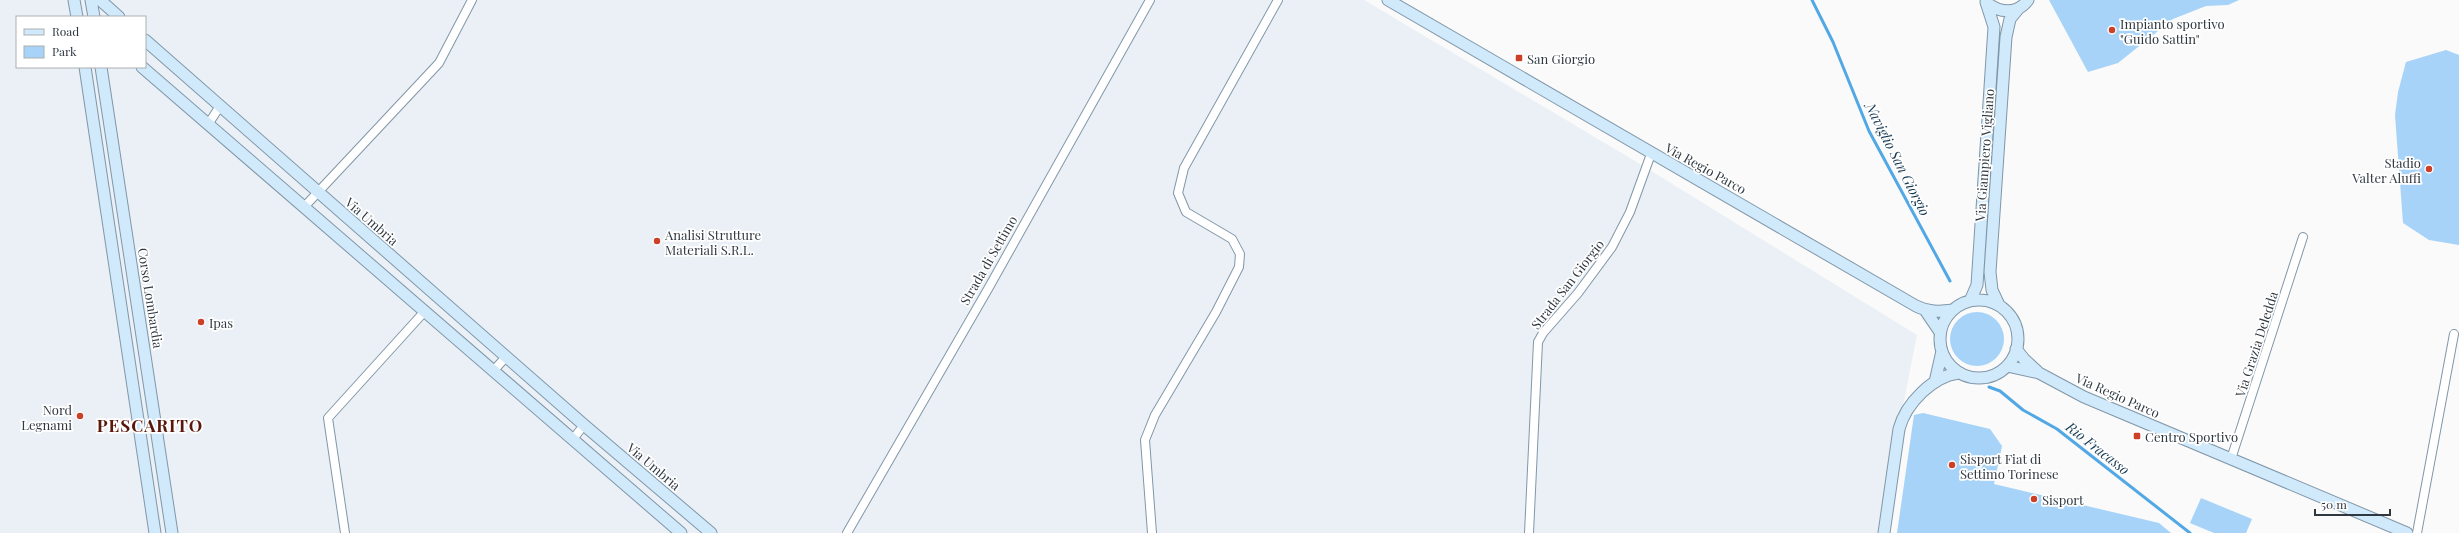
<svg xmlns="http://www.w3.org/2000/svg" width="2459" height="533" font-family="'Playfair Display',serif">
<rect width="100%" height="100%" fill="#fafafa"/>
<!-- built -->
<path fill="#eaf0f5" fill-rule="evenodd" d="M0,0H1364L1635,161L1917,335L1878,533H0ZM17,17H145V67H17Z"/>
<!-- green -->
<path fill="#a6d3f7" d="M2049,0H2239L2228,5L2206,6L2173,19L2118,63L2088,72Z
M2446,50L2459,55V245L2429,240L2403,223L2395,115L2398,92L2406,62Z
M1950 339a27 27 0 1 1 54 0a27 27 0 1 1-54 0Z
M1923,413L1990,429L2002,446L1994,484L2159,523L2171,533H1897L1914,415Z
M2201,498L2252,519L2246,533H2214L2190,523Z"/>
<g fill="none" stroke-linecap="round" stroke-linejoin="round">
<!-- stream -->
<path stroke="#52a8e5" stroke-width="3" d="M1812,0L1833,42L1869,131L1950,281
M1989,387L2000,391L2023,410L2057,429L2190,533"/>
<defs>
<path id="street" d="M209,123L220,106
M305,206L439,63L472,0
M494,370L506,357
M573,439L584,425
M2231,459L2303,237
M345,533L328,418L425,311
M847,533L988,289L1150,0
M1152,533L1145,440L1155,415L1216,312L1239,267L1240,254L1232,239L1186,212L1178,193L1184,168L1278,0
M1529,533L1538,342L1543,333L1578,293L1612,247L1630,212L1651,154
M2417,533L2454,334"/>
<path id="secondary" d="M74,0L77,17
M91,0L94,17
M100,0L119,17
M1388,0L1916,306C1928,312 1939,312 1953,310
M1986,2C1999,13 2017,15 2028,0
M145,40L584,425L711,533
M85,67L155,533
M101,67L172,533
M142,67L681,533
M1940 339a39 39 0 1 1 78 0a39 39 0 1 1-78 0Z
M1970,301L1977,285L1994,27L1986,2
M1999,305L1992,290L1990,272L2006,37L2010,19L2019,8
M1925,310L1940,332
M2016,349L2024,359L2038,372
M2007,366L2039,373L2084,397L2407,533
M1935,382L1942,351
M1884,533L1899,429C1906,403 1933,376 1959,373"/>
</defs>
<!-- street casing -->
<use href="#street" stroke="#8197a8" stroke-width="10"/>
<!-- secondary casing -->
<use href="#secondary" stroke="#8197a8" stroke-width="13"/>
<!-- street -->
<use href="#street" stroke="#fff" stroke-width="8"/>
<!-- secondary -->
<use href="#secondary" stroke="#d0e9fb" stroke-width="11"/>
</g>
<!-- markers -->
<g fill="#cb4027" stroke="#fff" stroke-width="1.5">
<circle cx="2112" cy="30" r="4"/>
<rect x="1515" y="54" width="8" height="8" rx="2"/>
<circle cx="2429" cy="169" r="4"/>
<circle cx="657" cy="241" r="4"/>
<circle cx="201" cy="322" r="4"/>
<circle cx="80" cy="416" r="4"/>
<rect x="2133" y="432" width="8" height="8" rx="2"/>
<circle cx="1952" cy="465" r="4"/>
<circle cx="2034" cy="499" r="4"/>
</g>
<g text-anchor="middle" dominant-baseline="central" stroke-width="3.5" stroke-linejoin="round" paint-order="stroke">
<!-- poi labels -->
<g font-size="13" fill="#2f3840" stroke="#fff" text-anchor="start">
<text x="2120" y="23">Impianto sportivo<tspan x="2120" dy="15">"Guido Sattin"</tspan></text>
<text x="1527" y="58">San Giorgio</text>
<text x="2421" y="162" text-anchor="end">Stadio<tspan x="2421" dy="15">Valter Aluffi</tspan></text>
<text x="665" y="234">Analisi Strutture<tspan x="665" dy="15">Materiali S.R.L.</tspan></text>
<text x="209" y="322">Ipas</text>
<text x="72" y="409" text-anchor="end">Nord<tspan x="72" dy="15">Legnami</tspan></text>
<text x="2145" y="436">Centro Sportivo</text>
<text x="1960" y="458">Sisport Fiat di<tspan x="1960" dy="15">Settimo Torinese</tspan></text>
<text x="2042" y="499">Sisport</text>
</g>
<!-- street labels -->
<g font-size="13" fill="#2f3840" stroke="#fff">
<text transform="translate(1984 155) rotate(-86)">Via Giampiero Vigliano</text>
<text transform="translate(1706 168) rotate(29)">Via Regio Parco</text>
<text transform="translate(372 221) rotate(41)">Via Umbria</text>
<text transform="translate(988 260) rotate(-60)">Strada di Settimo</text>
<text transform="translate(1567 284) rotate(-52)">Strada San Giorgio</text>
<text transform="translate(151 298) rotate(81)">Corso Lombardia</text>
<text transform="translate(2256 344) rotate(-72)">Via Grazia Deledda</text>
<text transform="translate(2118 395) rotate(24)">Via Regio Parco</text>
<text transform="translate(654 466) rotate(40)">Via Umbria</text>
</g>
<!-- water labels -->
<g font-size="14" font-style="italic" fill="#153952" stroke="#fff">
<text transform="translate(1898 159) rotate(63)">Naviglio San Giorgio</text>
<text transform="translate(2098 448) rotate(38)">Rio Fracasso</text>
</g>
<!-- district labels -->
<g font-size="17" font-weight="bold" letter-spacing="1" fill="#5a170b" stroke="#fff">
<text x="150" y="425">PESCARITO</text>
</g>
</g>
<!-- legend -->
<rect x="16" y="16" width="130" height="52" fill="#ffffff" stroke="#acafb3"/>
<rect x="24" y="29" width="20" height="6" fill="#d0e9fb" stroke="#acafb3"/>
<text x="52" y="36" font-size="12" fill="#2f3840">Road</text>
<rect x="24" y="46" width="20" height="12" fill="#a6d3f7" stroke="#acafb3"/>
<text x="52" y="56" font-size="12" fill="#2f3840">Park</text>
<!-- scale -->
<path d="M2315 509v6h75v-6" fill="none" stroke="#2f3840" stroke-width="2"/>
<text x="2321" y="509" font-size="12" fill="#2f3840" stroke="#ffffff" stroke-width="3" paint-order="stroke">50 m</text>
</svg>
